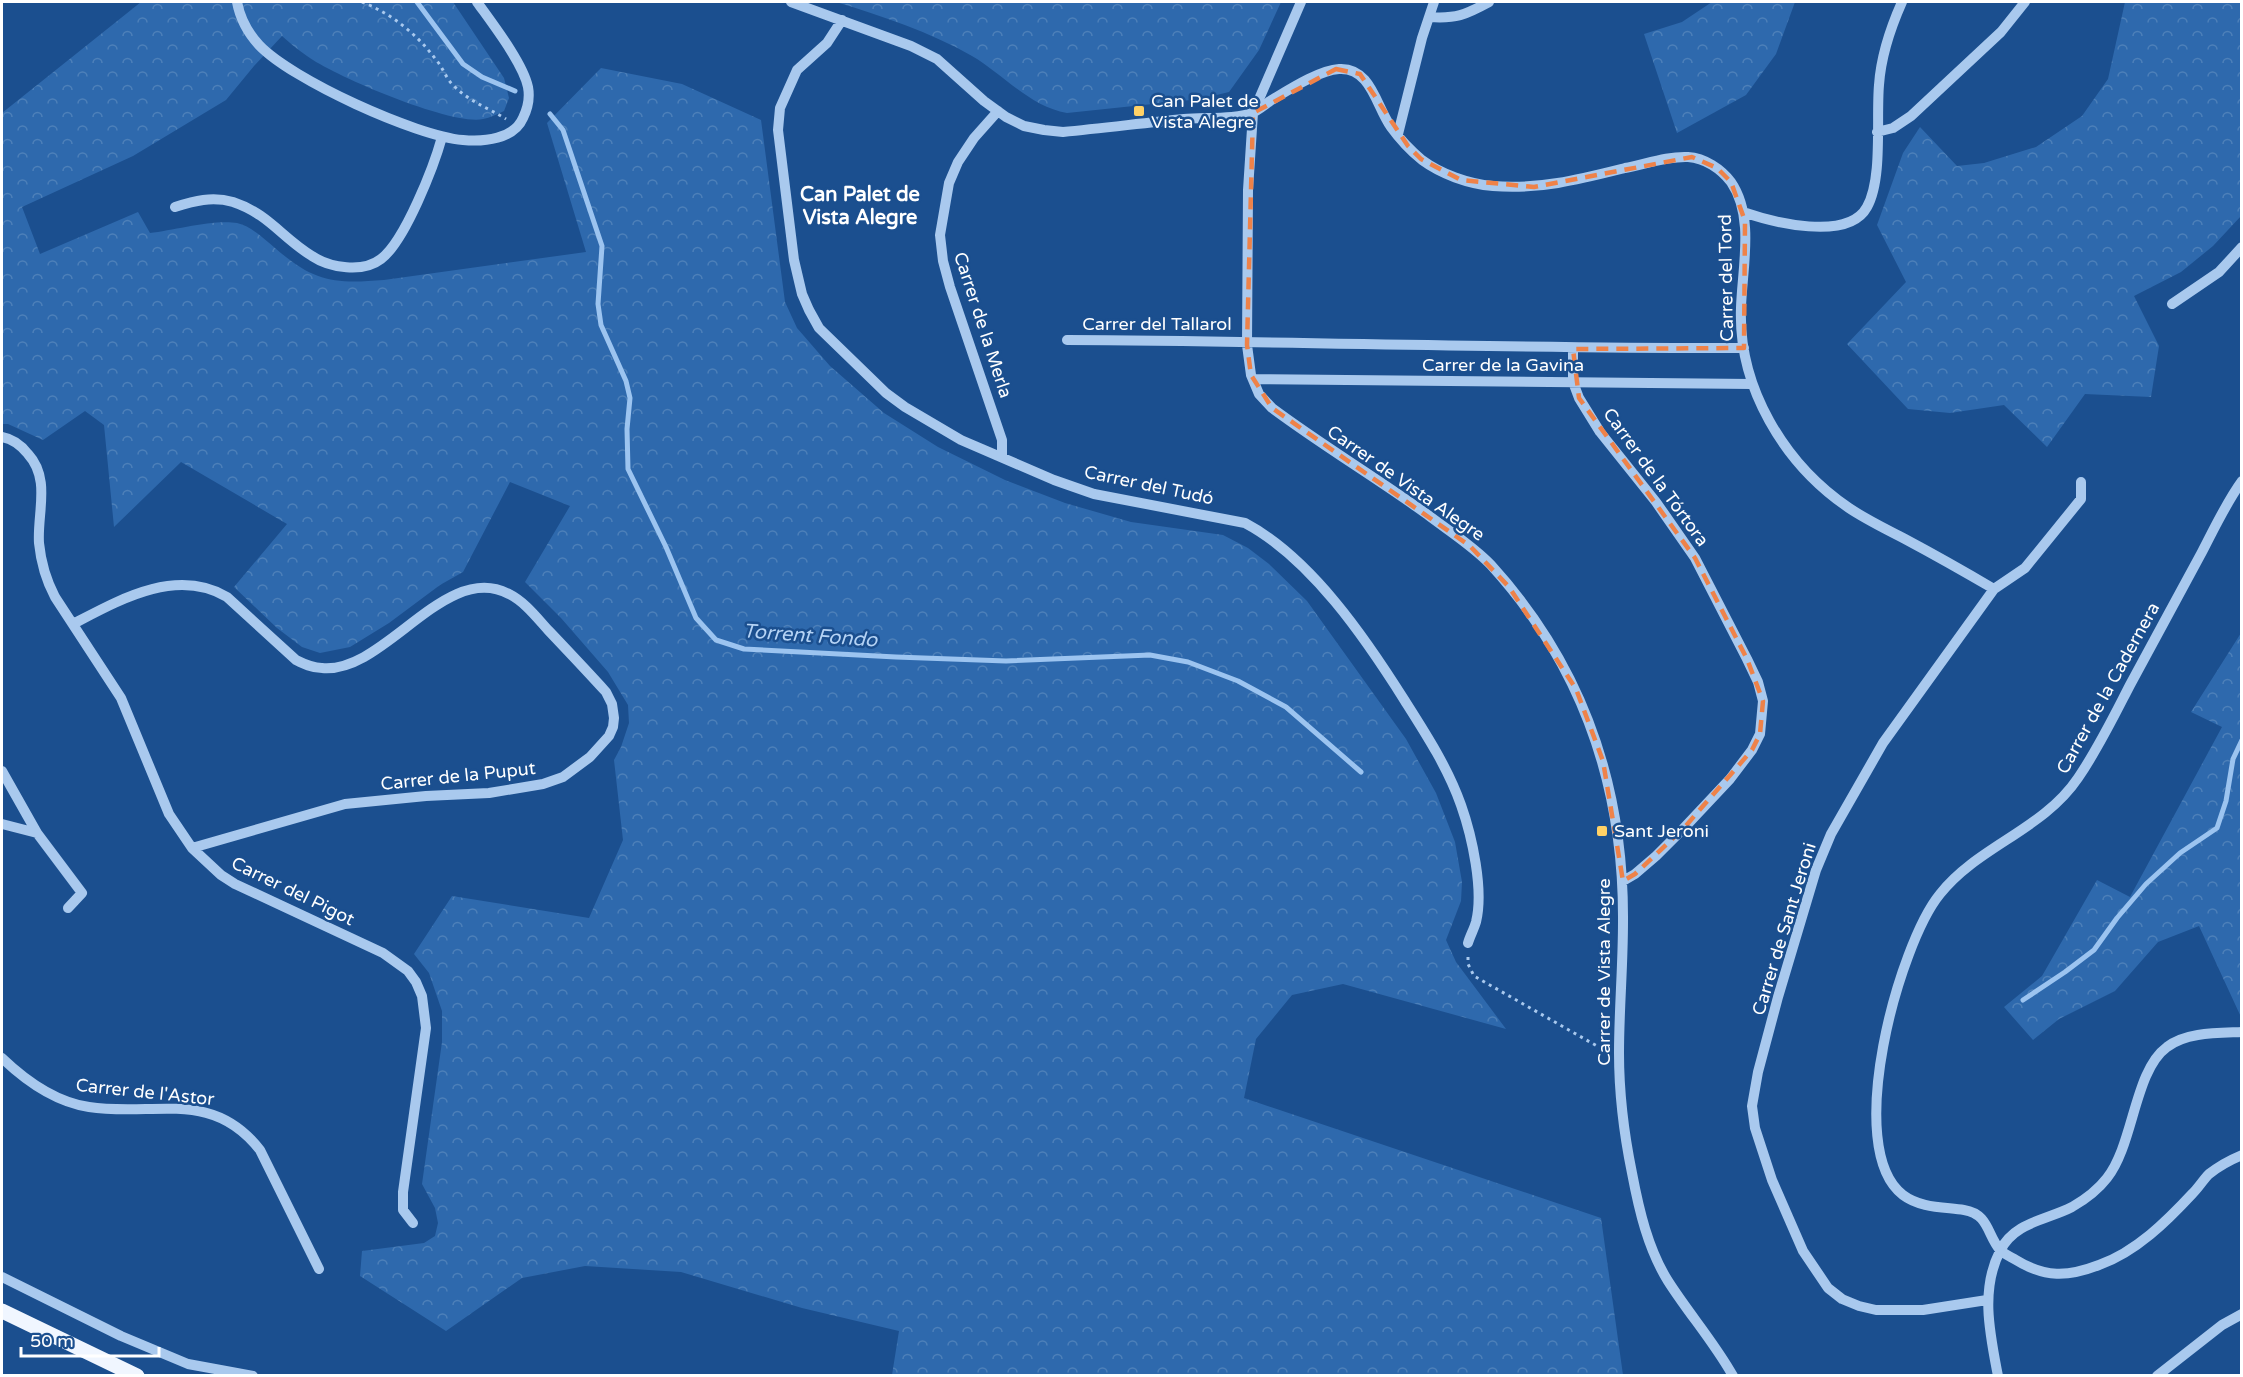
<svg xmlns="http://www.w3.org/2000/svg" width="2243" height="1377" font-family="'Varela Round',sans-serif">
<defs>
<pattern id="forest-crowns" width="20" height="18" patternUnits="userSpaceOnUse" patternTransform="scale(1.5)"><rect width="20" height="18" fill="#2e69ad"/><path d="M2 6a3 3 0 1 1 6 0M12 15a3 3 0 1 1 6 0" fill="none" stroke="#4d80b9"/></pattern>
</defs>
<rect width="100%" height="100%" fill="#1b4f8f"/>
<!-- forest -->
<path fill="url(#forest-crowns)" d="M141,2H453L504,78L509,98L504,111C497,114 490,118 483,119C452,126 334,76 307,56C298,50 290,43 282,36L254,66L226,100L133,156L22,207L40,254L138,212L150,233C174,230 215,219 237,223C251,226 264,239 275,248C314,282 334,284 384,280L586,252L547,123L601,68L682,84L761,120L785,302L797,328L830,366L884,413L938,447L1005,480L1065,503L1131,522L1223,535L1248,548L1269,564L1307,601L1406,739L1436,793L1455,842L1462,882L1461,901L1446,940L1456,962L1506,1029L1343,984L1292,995L1256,1039L1244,1098L1601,1218L1623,1375H892L899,1331L802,1308L681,1272L585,1266L522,1278L446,1331L360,1276L362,1251L424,1243L435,1236L438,1223L435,1208L422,1184L442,1042V1011L429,973L414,954L452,896L589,918L623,840L614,760L621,747L629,723L628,705L608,672L561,618L525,582L570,506L510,482L463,572L440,585L389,623L350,647L320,653L302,647L277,628L234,587L287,524L181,462L114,527L104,425L85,411L43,440L8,424H2V113Z
M836,2H1281L1259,50L1229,92L1200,99L1067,113C1030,107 1003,74 972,56C930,32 882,16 836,2Z
M1712,2H1795L1776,54L1746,95L1677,133L1644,34L1682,22Z
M2125,2H2241V216L2213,246L2181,272L2134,296L2159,346L2151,397L2085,394L2047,447L2004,405L1950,413L1908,409L1847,344L1906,282L1877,225L1903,153L1920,127L1957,166L1984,163L2036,147L2082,116L2108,79Z
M2241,633V1017L2199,926L2158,942L2115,991L2059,1019L2033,1040L2004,1007L2042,976L2097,880L2130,897L2222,727L2191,712Z"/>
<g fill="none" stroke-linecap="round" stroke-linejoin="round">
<!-- stream -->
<path stroke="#9cc4f0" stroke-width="5" d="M417,2L463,64L482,77L515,91
M550,114L563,130L602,246L598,304L601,325L626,381L630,398L627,429L628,469L666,547L696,618L716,640L744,649L896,657L1006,661L1150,655L1188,662L1238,681L1286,707L1361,772
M2023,1000L2065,972L2094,950L2117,918L2146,884L2180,853L2217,828L2226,801L2233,759L2242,740"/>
<!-- path -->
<path stroke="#a9c9ee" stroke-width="3" stroke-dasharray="3 4.5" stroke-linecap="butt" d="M362,2C392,14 417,34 437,61C443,68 446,78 452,84C469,102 487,107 506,119
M1468,957V964L1474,976L1604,1050"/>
<!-- minor -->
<path stroke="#a9c9ee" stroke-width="10" d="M237,2C240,18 248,33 259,45C292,80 416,136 463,140C484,142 514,139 523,118C528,108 530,98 528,87C523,63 492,23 477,2
M791,2L911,46L937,59L984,101L1006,117L1024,126L1044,130L1063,132C1104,128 1144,123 1184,119C1204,117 1236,120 1254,112C1260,109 1265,105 1270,101C1287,91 1319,70 1339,69C1371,67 1376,106 1391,127C1399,138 1411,151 1422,160C1441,174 1468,184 1493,186C1539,190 1581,179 1625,168C1646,164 1667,156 1688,157C1705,158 1721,169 1731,182C1755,217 1742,269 1741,308C1738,387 1784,464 1849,508C1867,520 1886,529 1905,539C1935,555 1965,572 1994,589
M1301,2L1253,113L1248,190L1247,345L1251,375L1259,394L1272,408C1323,446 1377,478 1428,515C1449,531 1473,546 1491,565C1583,666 1624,786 1623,922C1623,966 1619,1010 1619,1053C1619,1093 1624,1134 1632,1173C1639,1210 1648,1249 1668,1281C1689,1314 1714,1342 1733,1376
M1429,17C1456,19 1465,15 1489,2
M842,20L827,43L797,70L780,108L778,130L794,260L802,294L809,310L819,328L886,393L905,407L961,440L1054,480L1094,494L1245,523C1311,558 1366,639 1405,701C1426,734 1448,768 1461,805C1472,836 1484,890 1476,922C1474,929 1470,936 1468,943
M998,111L974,138L958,162L949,183L940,235L943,261L950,287L1002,440V456
M1877,132L1893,128L1911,116L2001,32L2025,2
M1398,134L1422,38L1434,2
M175,207C194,201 212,196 233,202C269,214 282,238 312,256C330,268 363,273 381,259C405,241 434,166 442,137
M1743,212C1772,222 1848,242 1867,207C1883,179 1876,118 1879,85C1881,55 1890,29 1902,2
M2172,304L2219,272L2242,247
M1067,340C1293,341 1518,349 1744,348
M1573,349V382L1579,398L1600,432L1656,502L1695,558L1747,659L1758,682L1763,701L1760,734L1752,750L1730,779L1683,829L1656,856L1635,874L1623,881
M1253,379L1752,384
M2,437C13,439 21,445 28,454C51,479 37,513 39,543C41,563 46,580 55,597L121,698L169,814L192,848L221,875L235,884L383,953L408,971L416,982L422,996L426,1028L403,1192V1210L413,1223
M2242,481C2226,503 2214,529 2202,552C2178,596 2154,641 2130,685C2114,716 2098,749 2078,778C2043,830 1978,846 1940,894C1899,944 1842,1149 1903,1195C1920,1208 1944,1207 1964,1210C1989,1214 1987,1235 2000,1250C2004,1254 2011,1257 2016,1260C2045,1278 2068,1277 2099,1265C2136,1252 2167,1221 2193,1193C2199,1187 2203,1180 2209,1174C2219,1166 2230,1160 2242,1155
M73,624C119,600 176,567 227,597L296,660C304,664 312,668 322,668C385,674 445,560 509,594C525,602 537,618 549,631C568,651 587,671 606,692L612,704L614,718L613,727L609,736L590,757L563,777L543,784L489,793L426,796L345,804L192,848
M2,771L37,833
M2,824L37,833L82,893L68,908
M2,1058C26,1081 56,1102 89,1107C154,1117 212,1088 260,1150L319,1269
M2,1277L121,1336L188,1364L253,1376
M1987,1300L1923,1310H1876L1859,1306L1842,1299L1828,1288L1803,1251L1772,1180L1755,1128L1752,1106L1758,1072L1778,997L1816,870L1831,834L1883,743L1994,589L2025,568L2081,499V482
M1998,1376C1990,1334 1980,1290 2000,1251C2014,1222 2047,1220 2072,1207C2086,1199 2097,1191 2107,1178C2134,1144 2134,1071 2167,1047C2186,1032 2218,1033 2242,1032
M2157,1376L2222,1325L2242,1314"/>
<!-- major -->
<path stroke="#f0f6ff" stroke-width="15" d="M2,1311L137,1376"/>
</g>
<!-- marked area -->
<path fill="none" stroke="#ee8249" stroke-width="4.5" stroke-dasharray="12 8" stroke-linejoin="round" d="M1336,69L1360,74L1408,146L1421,159L1461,180L1534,187L1692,157L1717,168L1731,182L1745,221L1744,348L1573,349L1579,398L1695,558L1747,659L1763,701L1760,734L1752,750L1683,829L1635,874L1623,881L1603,761L1576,689L1509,587L1470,546L1272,408L1251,375L1247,345L1253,113Z"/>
<!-- markers -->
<g fill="#ffd166" stroke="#1b4f8f" stroke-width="2">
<rect x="1133" y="105" width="12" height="12" rx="3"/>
<rect x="1596" y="825" width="12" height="12" rx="3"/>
</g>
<g text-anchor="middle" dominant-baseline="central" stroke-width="5" stroke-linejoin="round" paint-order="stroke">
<!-- poi labels -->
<g font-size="18" fill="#fff" stroke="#1b4f8f" text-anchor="start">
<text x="1151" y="101">Can Palet de<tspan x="1151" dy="21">Vista Alegre</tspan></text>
<text x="1614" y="831">Sant Jeroni</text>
</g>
<!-- street labels -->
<g font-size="18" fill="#fff" stroke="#1b4f8f">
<text transform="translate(1726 278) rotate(-91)">Carrer del Tord</text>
<text x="1157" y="324">Carrer del Tallarol</text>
<text transform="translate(983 325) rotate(72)">Carrer de la Merla</text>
<text x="1503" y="365">Carrer de la Gavina</text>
<text transform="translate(1656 477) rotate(54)">Carrer de la Tórtora</text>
<text transform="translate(1406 483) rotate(35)">Carrer de Vista Alegre</text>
<text transform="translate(1149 485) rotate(12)">Carrer del Tudó</text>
<text transform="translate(2108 688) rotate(-61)">Carrer de la Cadernera</text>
<text transform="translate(458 776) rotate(-6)">Carrer de la Puput</text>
<text transform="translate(293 891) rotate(26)">Carrer del Pigot</text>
<text transform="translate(1784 929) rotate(-73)">Carrer de Sant Jeroni</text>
<text transform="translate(1604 972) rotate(-90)">Carrer de Vista Alegre</text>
<text transform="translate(145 1092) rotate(6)">Carrer de l'Astor</text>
</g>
<!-- neighbourhood labels -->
<g font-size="20" font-weight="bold" fill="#fff" stroke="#1b4f8f">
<text x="860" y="195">Can Palet de<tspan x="860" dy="23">Vista Alegre</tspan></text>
</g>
<!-- water labels -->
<g font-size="20" font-style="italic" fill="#b5d3f5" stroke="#1b4f8f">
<text transform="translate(810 636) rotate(4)">Torrent Fondo</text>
</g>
</g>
<!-- border -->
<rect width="2243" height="1377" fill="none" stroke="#ffffff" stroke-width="6"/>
<!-- scale -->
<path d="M21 1347v9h138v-9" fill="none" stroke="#ffffff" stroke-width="3"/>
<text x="30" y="1347" font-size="18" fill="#ffffff" stroke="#1b4f8f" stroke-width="4.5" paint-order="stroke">50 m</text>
</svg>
